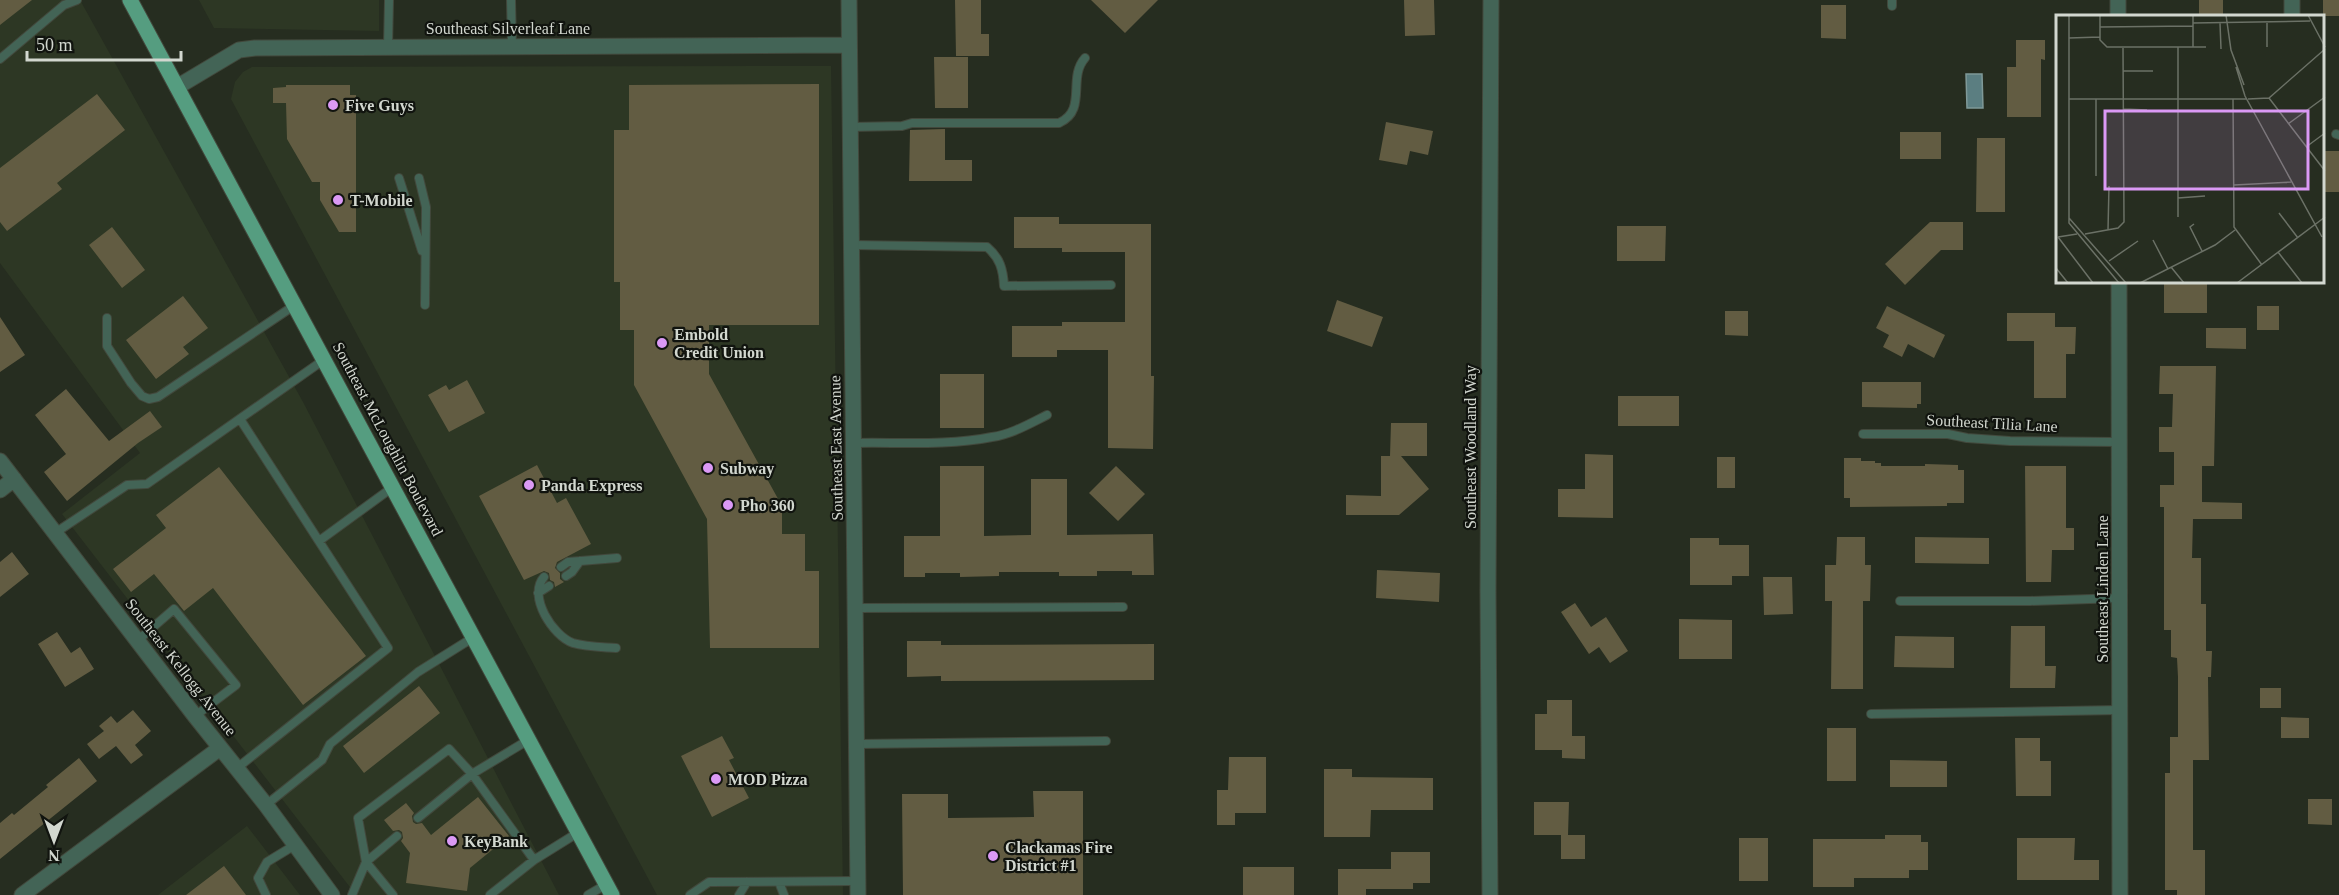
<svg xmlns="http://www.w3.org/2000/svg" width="2339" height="895" font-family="'Times New Roman',serif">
<rect width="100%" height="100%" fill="#262d20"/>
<!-- built -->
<path fill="#2d3724" d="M0,0H80L303,402L559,895H356L62,514L140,453L0,263Z
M199,0H379V31L214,28Z
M831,66L843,895H657L231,99L235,82L243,72L252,67Z
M247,826L300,895H158Z"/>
<!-- water -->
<path fill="#5b7e81" stroke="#7f9998" stroke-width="1.5" d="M1966,74H1982L1983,108H1967Z"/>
<!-- building -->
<path fill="#625c42" d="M0,0H32L0,25Z
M955,0H981V34H989V56H956Z
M1091,0H1158L1125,33Z
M1404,0H1434L1435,35L1405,36Z
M2199,0H2223V16H2199Z
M2323,0H2339V16H2323Z
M1821,5H1846V39L1821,38Z
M2016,40H2045V60L2041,59V117H2007V67H2016Z
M934,57H968V108H935Z
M819,84V325H709V374L782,506V534H805V571H819V648H710L707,519L634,385V330H620V282H614V130H629V85Z
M286,85H350V95H356V232H339L320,200V182H312L287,139L286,103H273V88L286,87Z
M97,94L125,130L57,183L62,189L7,231L0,222V168Z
M1386,122L1433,131L1428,155L1410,151L1407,165L1379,160Z
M945,129V160H972V181H909L910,130Z
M1900,132H1941V159H1900Z
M1977,138H2005V212H1976Z
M2322,151H2339V192H2322Z
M1014,217H1059V224H1151V376H1154L1153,449L1108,448V350H1057V357H1012V326H1062V322H1125V252H1062V248H1014Z
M1930,222H1963V250H1941L1905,285L1885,264Z
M1617,226H1666L1665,261H1617Z
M112,227L145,270L122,288L89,245Z
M2164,282H2207V313H2164Z
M183,296L208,328L183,347L189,354L156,379L126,340Z
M1337,300L1383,317L1372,347L1327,331Z
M1887,306L1945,335L1934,358L1908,344L1902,357L1883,347L1889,335L1876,328Z
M2257,306H2279V330H2257Z
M1725,311H1748V336L1725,335Z
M2007,313H2055V327H2076L2075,354H2066V398H2034V341H2007Z
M0,317L25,355L0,372Z
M2206,328H2246V349L2206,348Z
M2160,366H2216L2214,466H2202V502L2242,503V519H2193L2192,558H2201V604H2206V651H2212L2211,677H2208L2209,760H2193V850H2205V895H2177V890H2165V773H2170V737H2178V677L2177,658L2171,657V630H2164V507H2160V485H2174V452H2159V427H2172L2173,394H2159Z
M940,374H984V428H940Z
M467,380L485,413L449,432L428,395L446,385L449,390Z
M1862,382H1921V404H1917V408L1862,407Z
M66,389L109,441L150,411L162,427L138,443L67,501L44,472L66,454L35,415Z
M1618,396H1679V426H1618Z
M1391,423H1427V456H1401L1429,489L1399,515H1346V495L1381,496V456H1390Z
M1585,454L1613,455V518L1558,517V489H1585Z
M1717,457H1735V488H1717Z
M1844,458H1861V461H1875V463H1881V466H1925V464L1958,465V470H1964V503H1947V506L1850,507V498H1844Z
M537,465L557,503L566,498L591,544L557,562L555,568L560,573V579L564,582L555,587L554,582L550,580L549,573L544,571L524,580L479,496Z
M940,466H984V536L1031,535V479H1067V535L1153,534L1154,575H1132V571H1097V576H1059V572H999V576L960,577V573H925V577H904V536H940Z
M1116,466L1145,494L1118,521L1089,493Z
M2025,466H2066V528H2074V550H2052L2051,582H2026Z
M219,467L366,656L303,705L213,588L184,611L154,574L131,592L113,569L166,528L156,515Z
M1837,537H1865V565H1871L1870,601H1863V689H1831L1832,601H1825V565H1836Z
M1915,537L1989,538V564L1915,563Z
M1690,538H1719V545H1749V576H1732V585H1690Z
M12,552L29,574L0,597V562Z
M1377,570L1440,573L1439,602L1376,598Z
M1763,577H1792L1793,614L1764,615Z
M1575,603L1591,627L1606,617L1628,651L1610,663L1599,647L1589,654L1561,612Z
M1679,619L1732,620V659H1679Z
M2011,626H2045V666H2056L2055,688H2010Z
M57,632L71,653L80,647L94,669L65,687L38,644Z
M1895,636L1954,637V668L1894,667Z
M907,641H941V645L1154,644V680L941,681V676L907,677Z
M419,686L440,713L364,773L343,746Z
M2260,688H2281V708H2260Z
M1547,700H1572V736H1585V759L1562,758V750H1535V714H1547Z
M133,710L151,731L135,745L143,755L131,764L116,746L99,759L87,744L104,731L99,726L111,716L117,723Z
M2281,717L2309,718V738H2281Z
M1827,728H1856V781H1827Z
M722,736L734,758L729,760L749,798L712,817L681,756Z
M2015,738H2040V761H2051V796H2016Z
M1229,757H1266V813H1235V825H1217V790H1228Z
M79,758L97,781L0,859V823L12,813L14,815L48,787L46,785Z
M1890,760L1947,761V787H1890Z
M1324,769H1352V777L1433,778V810H1371L1370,837H1324Z
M1033,791H1083V895H903L902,794H948V818L1034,817Z
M478,797L509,836L470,868L467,891L406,883L410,853L401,841L403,838L402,832L399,830L393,831L384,820L406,803L414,813L412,816L413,822L416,824L422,823L431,835Z
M2308,799H2332V825L2308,824Z
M1534,802H1569L1568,835H1585V859H1561V835H1534Z
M1885,835H1921V842H1928V870H1909V878H1854V887H1813V839H1885Z
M1739,838H1768V881H1739Z
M2017,838H2075L2074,860H2099V880H2017Z
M1391,852H1430V883H1413V889H1366V895H1338V869H1391Z
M224,866L246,895H186Z
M1243,867H1294V895H1243Z"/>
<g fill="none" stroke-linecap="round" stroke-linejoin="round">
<defs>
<path id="service" d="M511,0L512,46
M1892,6V0
M388,47L389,0
M0,59L64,5L77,0
M850,127L902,126L912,123H1059C1088,110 1067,78 1085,58
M2336,134L2339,135
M399,178L422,251
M419,178L426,207L425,305
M852,245L987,247C1000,258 1003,269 1004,286L1111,285
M107,318V346L131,383L142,396L149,399L158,397L295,305
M1863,434H1948L1967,438L2010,441L2119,442
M854,443C899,442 947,446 992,437C1012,434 1029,424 1047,415
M55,533L127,485L147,484L325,359
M319,541L393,487
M561,567L568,562L617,558
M566,576L572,572L580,561
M544,577C527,596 553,636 573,643C586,647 603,647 616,648
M538,593L549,586
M1900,601H2030L2120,598
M855,608L1123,607
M137,641L174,609L236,685L195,716
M1871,714L2120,710
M857,744L1106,741
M237,768L388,648L240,419
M266,805L322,760L330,744L418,672L474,637
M418,818L472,774L530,739
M779,882L784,895
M266,895L258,878L267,862L295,845
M352,895L366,862L397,836
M393,895L366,862L358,818L449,749L472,774L534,860
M490,895L534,860L579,832
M588,895L607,884
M690,895L709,882L858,881
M739,895L747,882"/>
<path id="minor" d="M849,0L858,895
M2118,0V16
M2292,0V16
M177,87L239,50L255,48L849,45
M2119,282L2120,895
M0,461L195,716L266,805L332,895
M0,490L14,479
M22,895L220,748
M1490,895L1488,592L1491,0"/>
<path id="primary" d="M130,0L612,895"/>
</defs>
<!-- service casing -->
<use href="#service" stroke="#42483c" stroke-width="10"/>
<!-- minor casing -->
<use href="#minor" stroke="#42483c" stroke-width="17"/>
<!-- primary casing -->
<use href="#primary" stroke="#42483c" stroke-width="17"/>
<!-- service -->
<use href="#service" stroke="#436456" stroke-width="8"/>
<!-- minor -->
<use href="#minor" stroke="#436456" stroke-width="15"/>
<!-- primary -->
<use href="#primary" stroke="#559d80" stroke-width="15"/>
</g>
<!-- markers -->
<g fill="#db99f5" stroke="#11140f" stroke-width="2">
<circle cx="333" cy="105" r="6"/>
<circle cx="338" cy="200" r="6"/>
<circle cx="662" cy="343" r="6"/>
<circle cx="708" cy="468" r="6"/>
<circle cx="529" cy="485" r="6"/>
<circle cx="728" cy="505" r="6"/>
<circle cx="716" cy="779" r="6"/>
<circle cx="452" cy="841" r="6"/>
<circle cx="993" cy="856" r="6"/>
</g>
<g text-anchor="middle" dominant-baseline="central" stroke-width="4.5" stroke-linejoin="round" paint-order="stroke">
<!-- street labels -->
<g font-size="16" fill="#d2d7cf" stroke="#11140f">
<text x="508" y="28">Southeast Silverleaf Lane</text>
<text transform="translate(1992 423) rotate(3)">Southeast Tilia Lane</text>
<text transform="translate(388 439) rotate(62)">Southeast McLoughlin Boulevard</text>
<text transform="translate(1470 447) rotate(-90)">Southeast Woodland Way</text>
<text transform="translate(836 448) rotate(-91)">Southeast East Avenue</text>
<text transform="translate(2102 589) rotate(-90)">Southeast Linden Lane</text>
<text transform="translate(181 667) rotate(52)">Southeast Kellogg Avenue</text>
</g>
<!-- poi labels -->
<g font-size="16" font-weight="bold" fill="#d2d7cf" stroke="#11140f" text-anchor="start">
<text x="345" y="105">Five Guys</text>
<text x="350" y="200">T-Mobile</text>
<text x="674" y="334">Embold<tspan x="674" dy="18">Credit Union</tspan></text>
<text x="720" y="468">Subway</text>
<text x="541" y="485">Panda Express</text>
<text x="740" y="505">Pho 360</text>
<text x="728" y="779">MOD Pizza</text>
<text x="464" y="841">KeyBank</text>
<text x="1005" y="847">Clackamas Fire<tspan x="1005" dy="18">District #1</tspan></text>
</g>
</g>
<!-- overview -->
<g transform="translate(2056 15)">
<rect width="268" height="268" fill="#262d20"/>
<path fill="none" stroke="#6b7166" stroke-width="1.5" d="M13,0V208L63,268M44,0V25L51,32H150M137,0V32M170,0L175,35L188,70M252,0L269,32M137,8L254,6M164,8L165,34M211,8V32M44,12L137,11M13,23L44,22M180,52L189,81L266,222M67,56H97M213,83L269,156M13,84H191M177,84L178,212L206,250M192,84L213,83L269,34M68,94L91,95M232,109L269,82M250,132L269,118M40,161V84M178,170L235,167M122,183L149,181M223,198L242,223M122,202V32M13,203L70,268M138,209L134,212L146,236M52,215L53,171M29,219L62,213L68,207L67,33M2,222L37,268M2,222L21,219M97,225L112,254M222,237L246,268M53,246L82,226M115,252L128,268M0,253L12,268M84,268L159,230L179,215M181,268L269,202"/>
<path fill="#db99f5" fill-opacity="0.15" stroke="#db99f5" stroke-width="3" d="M49,96H252V174H49Z"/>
<rect width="268" height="268" fill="none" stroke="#d2d7cf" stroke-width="3"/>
</g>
<!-- north arrow -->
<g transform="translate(54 841) rotate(180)" stroke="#11140f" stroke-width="4.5" paint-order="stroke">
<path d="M0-4.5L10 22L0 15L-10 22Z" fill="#d2d7cf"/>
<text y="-9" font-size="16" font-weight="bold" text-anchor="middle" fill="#d2d7cf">N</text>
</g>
<!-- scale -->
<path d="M27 51v9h154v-9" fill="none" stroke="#d2d7cf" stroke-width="3"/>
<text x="36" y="51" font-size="18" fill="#d2d7cf" stroke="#11140f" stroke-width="4.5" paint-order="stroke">50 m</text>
</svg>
